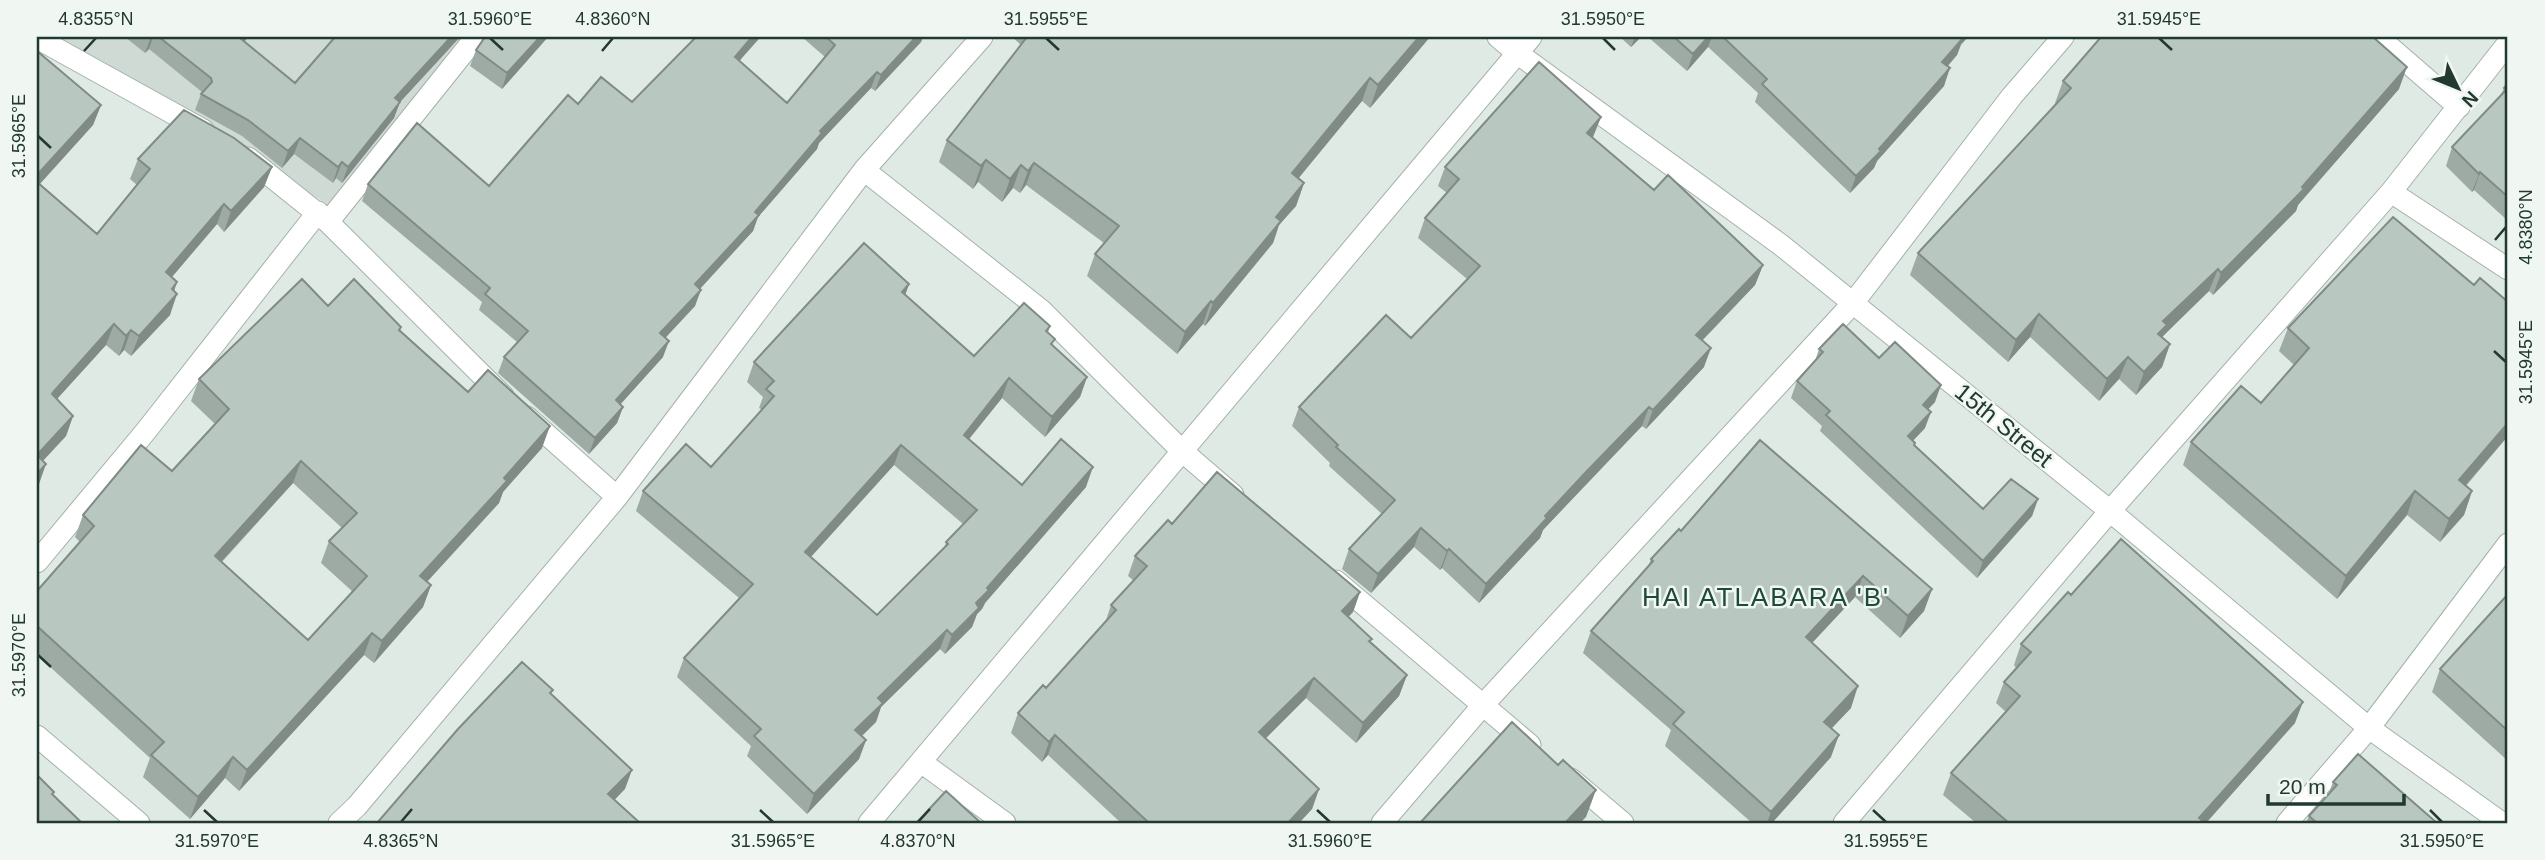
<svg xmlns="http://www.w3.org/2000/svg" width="2545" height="860" font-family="Helvetica,sans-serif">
<rect width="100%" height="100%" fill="#e0eae4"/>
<!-- built -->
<path fill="#cedad3" d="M38,37H482L338,210Z"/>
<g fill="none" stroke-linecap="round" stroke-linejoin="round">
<defs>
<path id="minor" d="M1498,37L1517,53L1781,245L2110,511L2369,728L2502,823
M2378,37L2459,107
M37,38L203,130
M248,158L328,222L503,396
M864,170L1041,310L1182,451L1233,495
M2391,192L2508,269
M328,222L476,37
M527,417L617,497
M37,562L146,431L318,212
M1336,581L1530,745
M37,736L139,823
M921,762L1005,823
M1571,779L1623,823
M339,823L357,806L617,497L864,170L982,37
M869,823L1531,37
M1382,823L1483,705L1853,303L2012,96L2063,37
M1844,823L2110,511L2391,192L2508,43
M2287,823L2369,728L2508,544"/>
</defs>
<!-- minor casing -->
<use href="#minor" stroke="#a3b1aa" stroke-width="23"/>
<!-- minor -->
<use href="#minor" stroke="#fff" stroke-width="21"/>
</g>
<!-- wall -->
<path fill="#9eaba4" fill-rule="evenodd" d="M125,37H248L244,42L295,83L335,37H460L400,102L394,118L342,183L336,178L333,183L294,154L282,168L242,136L195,110L201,94L202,92L149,49L145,53Z
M485,37H548L502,89L470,66L476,50Z
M696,37H761L739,61L787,103L825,57L802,37H923L921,42L875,91L871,88L819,143L817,149L758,217L753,231L699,289L695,306L665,338L663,357L620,404L623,407L617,423L589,454L498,373L504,357L517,342L479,310L482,302L362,201L368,184L489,186L578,104L632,102Z
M1012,37H1430L1370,108L1362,101L1298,178L1304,183L1296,206L1279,225L1273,243L1205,326L1203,324L1177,354L1087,276L1095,254L1104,243L1026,185L1020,193L1013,188L1002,202L978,182L973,189L939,162L947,140L1021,45Z
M1620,37H1641L1631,47Z
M1648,37H1968L1961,45L1957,55L1948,66L1944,86L1877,161L1874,168L1850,193L1755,102L1758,93L1708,47L1687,71Z
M37,51L101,105L93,125L39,185L97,234L137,185L130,179L138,159L272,167L264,187L224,232L217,224L172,277L177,282L174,291L170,315L131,356L124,350L119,356L106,345L57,399L73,416L66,436L43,461L39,484L37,486Z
M2063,81L2399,89L2298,205L2296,211L2213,295L2209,291L2163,336L2162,337L2170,344L2162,367L2136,395L2119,379L2099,401L2030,337L2008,362L1910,275L1918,253L2056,104L2055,103Z
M2508,83V221L2474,190L2472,192L2446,166L2452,147L2501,95L2504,88Z
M1601,117L1592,138L1654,190L1763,265L1755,285L1703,340L1704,367L1646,429L1642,426L1579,491L1543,530L1540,538L1479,603L1442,568L1440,570L1414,547L1371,593L1342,569L1349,549L1382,514L1329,466L1330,463L1292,426L1299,407L1411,338L1467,279L1418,238L1425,218L1447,193L1438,186L1445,167Z
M909,284L905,295L974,356L1050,326L1048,333L1053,346L1087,377L1080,397L1045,437L1002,398L969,439L1022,485L1086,487L985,603L982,609L977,614L972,627L945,654L940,649L881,707L876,722L862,736L866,740L859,759L807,814L747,756L751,746L677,677L684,658L739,598L636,511L643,491L711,467L762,410L759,408L763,397L747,382L754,362ZM894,465L963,524L946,542L944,549L877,615L811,557Z
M2474,285L2508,302V436L2466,486L2472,491L2464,515L2440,542L2407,515L2337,599L2183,465L2191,442L2261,403L2294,365L2279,351L2288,328Z
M328,306L400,331L468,392L542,448L503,492L499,503L427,582L431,585L423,607L374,663L364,655L239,791L225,778L190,819L143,777L150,758L37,655V591L80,542L75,537L83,515L172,471L215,424L191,401L199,379ZM293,483L342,528L329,541L321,563L353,592L308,640L222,562Z
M1819,349L1879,358L1935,402L1928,409L1925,428L1913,441L1914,445L1983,509L2038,499L2032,516L1977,578L1820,431L1822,426L1791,398L1797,381L1815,361Z
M1172,524L1360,592L1353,612L1348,617L1372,639L1370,643L1407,675L1399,696L1356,743L1306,698L1265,739L1319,789L1312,809L1299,823H1121L1048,755L1042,762L1011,733L1018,713L1046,688L1105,623L1111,605L1134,581L1128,576L1135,556Z
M1681,531L1932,589L1924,611L1900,638L1855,597L1812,643L1851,708L1831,728V757L1772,823H1752L1665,746L1671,730L1583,653L1591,631L1648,567L1651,559Z
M2508,594V761L2432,692L2440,669Z
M2071,595L2295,723L2206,823H1976L1943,795L1951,773L2006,712L1996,703L2004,682L2016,668L2014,665L2021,644Z
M2333,782L2437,823H2306L2309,816L2328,795Z"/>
<!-- shaded-wall -->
<path fill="#818b86" d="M151,37H153L149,49L145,53Z
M241,37H248L234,55Z
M451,37H460L389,114L395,98Z
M540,37H548L502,89L507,73Z
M752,37H760L729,73L735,57Z
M916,37H923L921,42L875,91L881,75Z
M1419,37H1430L1370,108L1378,85Z
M1635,37H1641L1631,47Z
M1708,37H1712L1708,47L1687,71L1693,54Z
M1959,37H1968L1961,44L1957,55L1936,79L1942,62Z
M2407,67L2399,89L2298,205L2296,211L2213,295L2221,273L2302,187Z
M1950,68L1944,86L1877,161L1874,168L1850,193L1856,176L1879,149Z
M877,72L871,88L819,143L817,149L758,217L753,231L689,301L695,284L820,131Z
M1370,78L1362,101L1284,196L1292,173Z
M400,102L394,118L342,183L348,167Z
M101,105L93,125L37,187V175Z
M1601,117L1593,137L1580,152L1587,133Z
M300,138L294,154L282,168L288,151Z
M986,160L978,182L973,189L981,166Z
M342,162L336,178L333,183L338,167Z
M1034,163L1026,185L1020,193L1028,171Z
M1021,165L1013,188L1002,202L1010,179Z
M272,167L264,187L224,232L231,211Z
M2480,172L2474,190L2472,192L2479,174Z
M1304,183L1296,206L1279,225L1273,243L1205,326L1213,303L1276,217Z
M224,204L217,224L159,292L166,272Z
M1763,265L1755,285L1689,354L1696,335Z
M2218,269L2209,291L2163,336L2159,347L2150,356L2163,321Z
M177,282L170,302L177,294L170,315L131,356L139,336Z
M909,284L902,304V292Z
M701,290L695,306L654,350L660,333Z
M1211,301L1203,324L1177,354L1185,332Z
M2039,314L2030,337L2008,362L2016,340Z
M114,324L106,345L46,411L54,391Z
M131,330L124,350L119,356L126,336Z
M669,341L663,357L610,416L616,400Z
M2170,344L2162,367L2136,395L2144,372Z
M1711,348L1704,367L1646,429L1653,410Z
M2128,357L2119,379L2099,401L2107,379Z
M1087,377L1080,397L1045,437L1052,417Z
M1009,378L1002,398L957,454L964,435Z
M1941,385L1935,402L1917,421L1923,405Z
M623,407L617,423L589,454L595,438Z
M1649,407L1642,426L1543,530L1540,538L1479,603L1486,584L1545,516Z
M1931,412L1925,428L1902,452L1908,436Z
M73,416L66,436L37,467V455Z
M2508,423V436L2450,503L2459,480Z
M550,426L542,448L503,492L499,503L412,598L420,576L504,478Z
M901,445L894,465L798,571L805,552Z
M301,461L293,483L207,577L215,556Z
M46,464L39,484L37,486V474Z
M1093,467L1086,487L985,603L982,609L977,614L972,627L945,654L952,635L987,588Z
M2415,491L2407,515L2337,599L2346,576Z
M2472,491L2464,515L2440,542L2449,519Z
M2038,499L2032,516L1977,578L1983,561Z
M1421,528L1414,547L1371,593L1378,574Z
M1449,549L1442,568L1440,570L1447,551Z
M1863,576L1855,597L1798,658L1806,637Z
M431,585L423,607L374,663L382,641Z
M1932,589L1924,611L1900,638L1908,616Z
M1360,592L1353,612L1335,631L1342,611Z
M947,630L940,649L881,707L876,722L848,749L855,730L878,698Z
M372,633L364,655L239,791L247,770Z
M1407,675L1399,696L1356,743L1363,723Z
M1314,678L1306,698L1251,753L1259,732Z
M1858,686L1851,708L1817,744L1824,722Z
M2303,702L2295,723L2206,823H2197L2199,818Z
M1055,735L1048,755L1042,762L1049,742Z
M1839,735L1831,757L1772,823H1767L1771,812Z
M866,740L859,759L807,814L814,794Z
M233,757L225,778L190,819L198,797Z
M632,770L625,789L602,813L608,794Z
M1319,789L1312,809L1299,823H1288Z
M1596,790L1586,817L1580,823H1565Z"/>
<!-- building -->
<path fill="#b8c7bf" stroke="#818b86" stroke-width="2" fill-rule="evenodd" d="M159,37H241L240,38L295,83L335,37H451L395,98L400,102L348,167L342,162L338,167L300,138L288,151L248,120L201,94L212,82L211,78Z
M485,37H540L507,73L476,50Z
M696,37H752L735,57L787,103L835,45L826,37H916L881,75L877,72L820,131L822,133L755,212L759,215L695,284L701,290L660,333L669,341L616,400L623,407L595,438L504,357L528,331L485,294L490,288L368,184L417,123L489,186L568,95L578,104L601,77L632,102Z
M1027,37H1419L1378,85L1370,78L1292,173L1304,183L1276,217L1281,221L1213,303L1211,301L1185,332L1095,254L1119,226L1034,163L1028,171L1021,165L1010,179L986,160L981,166L947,140Z
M1674,37H1708L1693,54Z
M1723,37H1962L1963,38L1942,62L1950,68L1879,149L1881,151L1856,176L1762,84L1767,79Z
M2101,37H2373L2407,67L2302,187L2304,189L2221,273L2218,269L2163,321L2167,325L2158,334L2170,344L2144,372L2128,357L2107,379L2039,314L2016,340L1918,253L2071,88L2063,81Z
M37,51L101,105L37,175Z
M1539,62L1601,117L1587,133L1654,190L1668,175L1763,265L1696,335L1711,348L1653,410L1649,407L1586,472L1545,516L1547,518L1486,584L1449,549L1447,551L1421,528L1378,574L1349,549L1395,500L1336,447L1338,445L1299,407L1386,315L1411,338L1480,266L1425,218L1459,179L1445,167Z
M2508,83V197L2480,172L2479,174L2452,147L2506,90L2504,88Z
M184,110L234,138L272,167L231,211L224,204L166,272L177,282L172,289L177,294L139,336L131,330L126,336L114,324L54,391L52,394L73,416L37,455V182L97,234L150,169L138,159Z
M2393,217L2474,285L2480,278L2508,302V423L2459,480L2472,491L2449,519L2415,491L2346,576L2191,442L2241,386L2261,403L2309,348L2288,328Z
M864,243L909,284L902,292L974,356L1024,303L1050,326L1046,331L1055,339L1051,344L1087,377L1052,417L1009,378L964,435L1022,485L1061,439L1093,467L987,588L989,590L976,603L979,608L952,635L947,630L878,698L883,703L855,730L866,740L814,794L754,736L761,729L684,658L753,584L643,491L686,444L711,467L774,396L766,389L774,381L754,362ZM901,445L977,510L946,542L948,544L877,615L805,552Z
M302,279L328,306L354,279L401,327L399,330L468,392L488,370L550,426L504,478L507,481L420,576L431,585L382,641L372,633L247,770L233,757L198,797L151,755L164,742L37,626V591L94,526L83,515L141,445L172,471L229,409L199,379ZM301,461L357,513L329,541L367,576L308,640L215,556Z
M1843,324L1879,358L1895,342L1941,385L1923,405L1931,412L1908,436L1915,443L1914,445L1983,509L2011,479L2038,499L1983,561L1826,415L1830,411L1797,381L1823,352L1819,349Z
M1760,440L1932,589L1908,616L1863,576L1806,637L1858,686L1824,722L1839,735L1771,812L1673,724L1684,712L1591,631L1653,561L1651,559L1679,529L1681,531Z
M37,455L46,464L37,474Z
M1217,472L1360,592L1342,611L1372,639L1369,641L1407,675L1363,723L1314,678L1259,732L1319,789L1288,823H1149L1055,735L1049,742L1018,713L1043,685L1046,688L1116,610L1111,605L1147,566L1135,556L1168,520L1172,524Z
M2121,539L2303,702L2199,818L2205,823H2009L1951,773L2020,696L2004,682L2031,652L2021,644L2068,592L2071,595Z
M2508,594V731L2440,669Z
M522,662L553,690L550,693L632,770L608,794L640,823H377L458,729Z
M1512,722L1558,765L1563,760L1596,790L1565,823H1420Z
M2358,754L2437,823H2317L2309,816L2337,785L2333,782Z
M37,775L54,792L52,794L82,823H37Z
M946,791L981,823H921L918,821Z"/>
<!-- ticks -->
<path fill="none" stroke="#213930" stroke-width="2.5" d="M490,38L503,50M1046,38L1059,50M1603,38L1615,50M2159,38L2172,50M84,51L96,38M602,51L613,38M38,136L51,148M2495,240L2506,227M2494,351L2506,362M38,655L51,667M204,810L217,822M760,810L773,822M1317,810L1330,822M1873,810L1886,822M2430,810L2442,822M401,822L412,809M918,822L930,809"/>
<g text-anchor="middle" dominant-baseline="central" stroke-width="5" stroke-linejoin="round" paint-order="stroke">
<!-- street labels -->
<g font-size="24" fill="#213930" stroke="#f0f7f2">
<text transform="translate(2004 425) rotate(39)">15th Street</text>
</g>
<!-- neighbourhood labels -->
<g font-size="26" letter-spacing="2" fill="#1e4a3a" stroke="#f0f7f2">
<text x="1766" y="597">HAI ATLABARA 'B'</text>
</g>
</g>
<!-- border -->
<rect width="2545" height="860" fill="none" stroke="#f0f7f2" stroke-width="77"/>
<!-- north arrow -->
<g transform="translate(2458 88) rotate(133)" stroke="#f0f7f2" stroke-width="5" paint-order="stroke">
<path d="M0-5L12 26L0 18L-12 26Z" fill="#213930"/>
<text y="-10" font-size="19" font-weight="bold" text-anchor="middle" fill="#213930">N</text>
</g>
<!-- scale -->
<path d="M2268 794v10h136v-10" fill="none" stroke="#213930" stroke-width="3.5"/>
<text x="2279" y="794" font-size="21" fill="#213930" stroke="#f0f7f2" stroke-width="5" paint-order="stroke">20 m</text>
<rect x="38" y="38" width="2468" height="784" fill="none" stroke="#213930" stroke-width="2.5"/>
<g font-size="18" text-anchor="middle" fill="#213930">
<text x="96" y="25">4.8355°N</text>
<text x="490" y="25">31.5960°E</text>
<text x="613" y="25">4.8360°N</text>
<text x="1046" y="25">31.5955°E</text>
<text x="1603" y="25">31.5950°E</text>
<text x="2159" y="25">31.5945°E</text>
<text transform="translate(19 136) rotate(-90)" y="6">31.5965°E</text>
<text transform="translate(2526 227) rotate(-90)" y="6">4.8380°N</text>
<text transform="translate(2526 362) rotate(-90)" y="6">31.5945°E</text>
<text transform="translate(19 655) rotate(-90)" y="6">31.5970°E</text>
<text x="217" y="847">31.5970°E</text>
<text x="401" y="847">4.8365°N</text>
<text x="773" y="847">31.5965°E</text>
<text x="918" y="847">4.8370°N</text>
<text x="1330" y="847">31.5960°E</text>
<text x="1886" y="847">31.5955°E</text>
<text x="2442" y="847">31.5950°E</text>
</g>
</svg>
